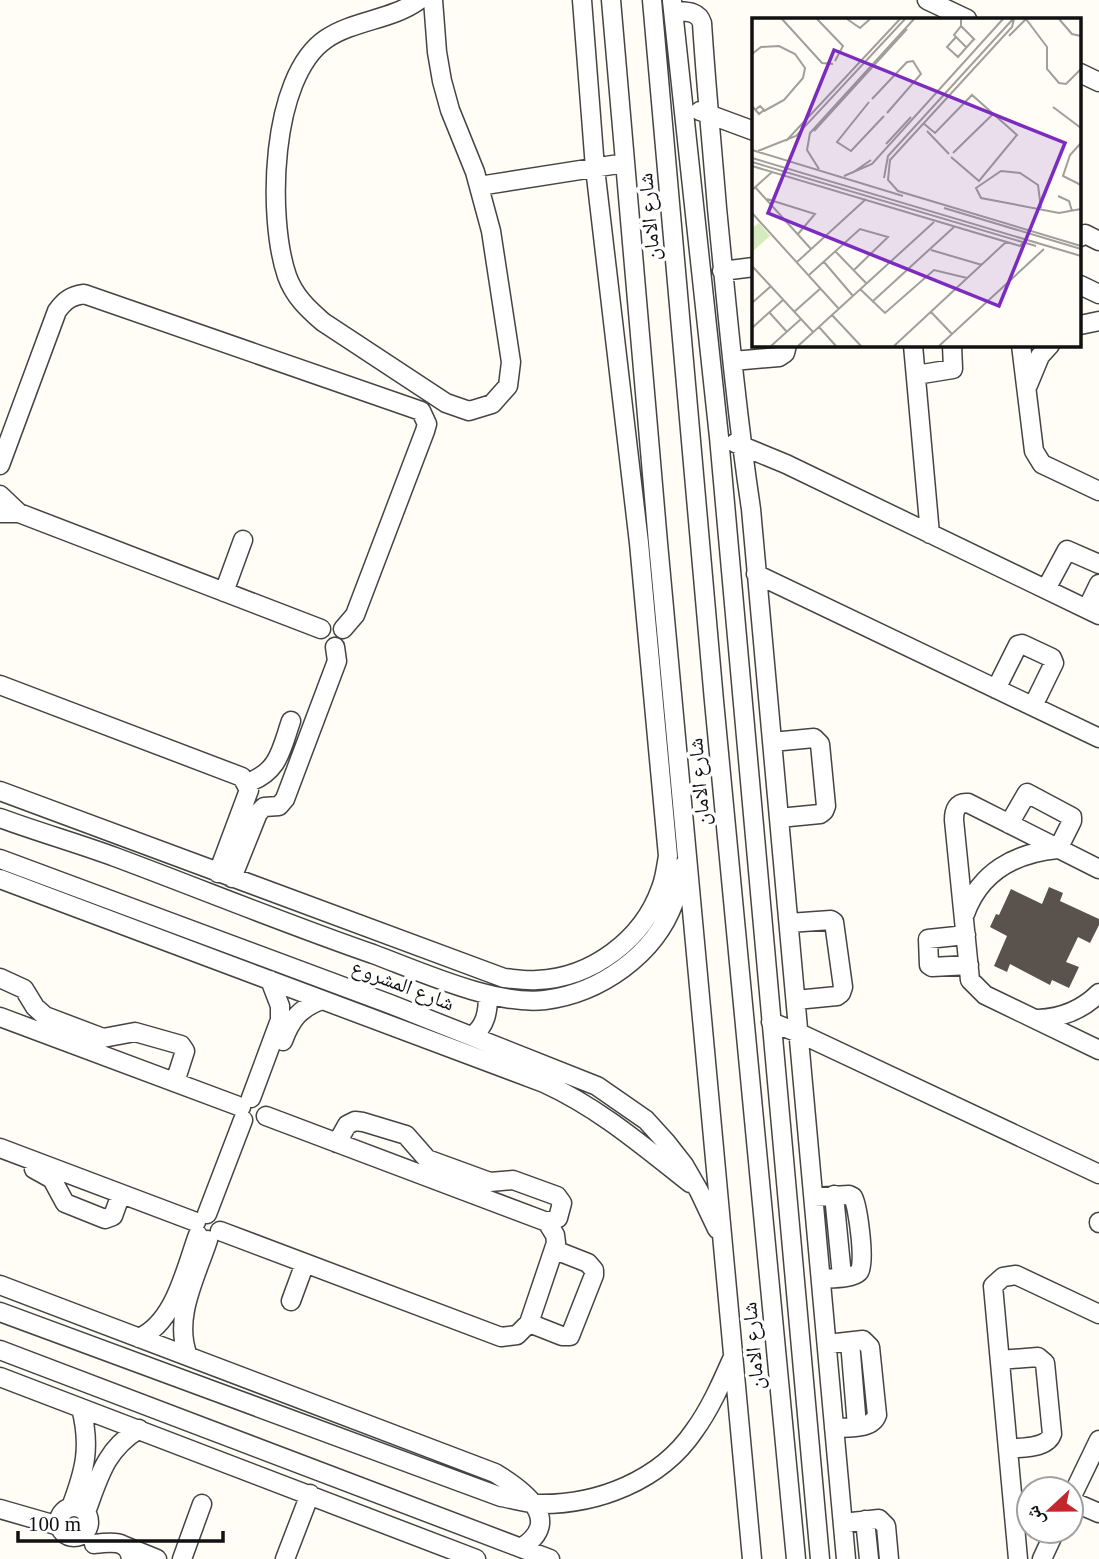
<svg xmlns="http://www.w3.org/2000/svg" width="1099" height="1559" font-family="'Times New Roman','Noto Naskh Arabic',serif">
<rect width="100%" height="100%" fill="#fffdf5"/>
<!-- building -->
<path fill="#5a524d" d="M1049,887L1063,893L1060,901L1099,919V925L1090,943L1078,937L1066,962L1079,967L1069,988L1052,980L1050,985L1010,964L1007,972L994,966L1007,936L990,927L996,914L999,915L1011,889L1042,904Z"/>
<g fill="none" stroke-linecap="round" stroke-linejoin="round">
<defs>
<path id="minor" d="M419,0C392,20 354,20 326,39C270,77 267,218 287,276C294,296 308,309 323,322L446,403L469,411L492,404L508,386L511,362L491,231L475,172L450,110L442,81L437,52L433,0
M611,0L658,543L752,1559
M652,0L714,701L796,1559
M927,0L967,19
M672,1L719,437L820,1559
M673,11C685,12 698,10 702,23C706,85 712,146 717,208C727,309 736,409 751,509L846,1559
M1080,73L1099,82
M700,111L754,131
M479,186L625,163
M1080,237L1085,234L1099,241
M722,271L754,267
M1080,285L1099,294
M1080,325L1099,321
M913,345L930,534
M1021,345L1034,451L1042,464L1099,491
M733,361L779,357L785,353L787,345
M916,375L953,369L952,345
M1028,385L1040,356L1050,345
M735,443L786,464L1099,615
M0,465L57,311C65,300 71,296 84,294L421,411L427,424L425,431L355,615L343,629
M0,495L19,513
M0,513H19L321,629
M756,574L1099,738
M1046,589L1067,550L1099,564
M224,592L243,540
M1087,609L1099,584
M0,685L242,777L249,790L218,873
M996,689L1018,645L1022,644L1052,658L1054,663L1033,706
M772,742L814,738L820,744L826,806L824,811L820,814L779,818
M247,783C279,772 281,750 291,721
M0,791L504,978C515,979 526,981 537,980C591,978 643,940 661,888C665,878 666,867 668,856L639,543L595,168L582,0
M0,818C38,832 77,843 115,857C201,889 286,924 373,954C421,972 496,1006 545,1000C600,993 655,955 674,902C678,891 680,878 683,866
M0,859L390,1004L597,1086L646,1120L666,1142L684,1165L699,1191L717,1229
M1099,869L968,803C957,802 954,810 954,820L970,980L985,995L1099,1050
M232,878L258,813L264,807L279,806L285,799L337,661L335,647
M0,879L544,1083C599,1108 643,1146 690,1183
M965,914C980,872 1015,853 1058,849L1072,821V817L1027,793L1009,824
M789,923L831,920L834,922L843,987L841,993L837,996L796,1000
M966,935L928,939L929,965L932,967L969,965
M0,978L24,989L35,1007L45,1016L103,1038L135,1032L181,1045L185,1051L175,1082
M0,1017L241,1107
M1038,1019C1062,1018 1082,1010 1099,993
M771,1022L799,1033L1099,1174
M472,1036C486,1026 488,1011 488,995
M283,1041C291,1019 300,1008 322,1000
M251,1098L280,1020V1006L270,980
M337,1143L347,1125L355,1121L363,1122L406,1135L427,1159L490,1182L513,1180L557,1196L562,1203L558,1218L547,1222
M0,1148L196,1222
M34,1169L52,1179L65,1203L105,1219L113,1216L121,1194
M834,1195L842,1276
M814,1197L849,1195L853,1197C858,1206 866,1266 859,1272C852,1279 830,1278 821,1279
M207,1214L243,1120
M1099,1223V1222
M220,1231L501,1337L517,1335L529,1323L556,1243L555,1235L547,1222L266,1116
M0,1285L495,1473C523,1490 565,1520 521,1548
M291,1301L305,1263
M0,1312L501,1497C513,1499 526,1503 538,1504C597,1505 660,1481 694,1431C710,1409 721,1384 732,1359
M529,1323L562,1336H570L594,1275V1270L588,1263L555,1250
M139,1338C175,1322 185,1270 198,1235
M850,1342L857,1426
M827,1344L863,1340L870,1347L877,1415C872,1430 848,1427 834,1428
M0,1350L550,1559
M188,1356C173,1318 196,1277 208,1240
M1000,1360L1038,1357L1045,1363L1052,1434C1047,1449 1022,1447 1008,1449
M0,1377L476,1559
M1071,1498L1099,1440
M1071,1501L1099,1513
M59 1522a15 15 0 1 1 30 0a15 15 0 1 1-30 0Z
M71,1507C85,1470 91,1447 81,1408
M0,1509L59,1526
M86,1512C99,1477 105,1450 139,1429
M865,1520L869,1559
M843,1523L879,1519L886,1526L889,1559
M94,1544C109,1542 129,1539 131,1559
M125,1546L157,1559
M182,1559L202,1504
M285,1559L310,1494
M1018,1559L993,1286L1003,1277L1016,1275L1099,1314
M1042,1559L1055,1531"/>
</defs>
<!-- minor casing -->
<use href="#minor" stroke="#444" stroke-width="21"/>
<!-- minor -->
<use href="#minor" stroke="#fff" stroke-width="18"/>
</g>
<g text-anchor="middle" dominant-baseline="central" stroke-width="7" stroke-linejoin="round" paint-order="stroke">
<!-- street labels -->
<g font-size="21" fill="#111" stroke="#fff">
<text transform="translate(649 217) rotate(-95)">شارع الامان</text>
<text transform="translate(699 782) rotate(-95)">شارع الامان</text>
<text transform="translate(403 985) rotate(21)">شارع المشروع</text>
<text transform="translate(753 1346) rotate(-95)">شارع الامان</text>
</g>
</g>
<!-- overview -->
<g transform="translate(752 18)">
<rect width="329" height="329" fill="#fffdf5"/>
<path d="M7,205L18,218L0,234V210Z" fill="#d5ebbd"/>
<path fill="none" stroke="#a09f9a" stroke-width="2" d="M30,1L70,45L81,46M65,1L91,28L83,43M95,1L108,10L118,1M209,1V8L223,22M262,1L260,9L138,142L136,162L146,173L329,228M274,1L295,29V51L307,65L314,66L329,51M307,1L320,16L329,18M209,8L202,17L215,30M257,18L274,1M204,19L195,29L206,39L222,21M0,36L9,29L27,28L43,36L53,50L51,60L32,82L12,93M120,81L155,44L161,43L169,56L135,95M117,84L85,124L99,133L132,98M0,88L7,96L12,92L8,88L3,92M301,89L329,110M171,105L183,115L220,77L265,117L227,163L199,139M62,113L155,11M175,113L197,136M34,123L148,1M329,125L318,137L311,158L329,167M134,126L159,99M0,132L151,178M6,133L44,118L153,1M201,135L241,96M0,140L329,238M0,144L284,228M0,148L268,228L271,225M67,151L55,132L58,115L162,1M100,155L119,142M92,158L120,146L251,1M132,160L136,138L261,1M3,169L59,231M0,172L20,154M306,178L317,183L320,193M15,181L63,196L46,216M192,190L329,231M289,190L286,167L268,155L249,153L224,170L229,180L250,184L307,195L329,191M0,195L87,291M179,232L230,247M83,233L114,265M45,244L114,181M72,244L101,278M0,248L61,314M57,257L108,211L136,219L102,252M108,271L133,295L182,252L215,260M120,284L202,209M0,285L19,268M17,294L35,314M42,294L69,270M179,294L200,316M80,297L109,328M67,309L84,328M0,310L31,282M19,328L49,301M46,328L182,204M142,328L254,224M187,328L292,231"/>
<path fill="#7b2cbf" fill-opacity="0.15" stroke="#7b2cbf" stroke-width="3.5" d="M82,32L313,125L247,288L16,195Z"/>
<rect width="329" height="329" fill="none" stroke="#111" stroke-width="3.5"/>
</g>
<!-- north arrow -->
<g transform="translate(1050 1510) rotate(248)"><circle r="33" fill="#ffffff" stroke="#a0a0a0" stroke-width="2"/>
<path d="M0-5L12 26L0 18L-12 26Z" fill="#c4262e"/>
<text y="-10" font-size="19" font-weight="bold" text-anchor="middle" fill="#111111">ش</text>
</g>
<!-- scale -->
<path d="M18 1531v10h205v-10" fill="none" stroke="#111111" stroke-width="3.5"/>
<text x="28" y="1531" font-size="21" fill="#111111" stroke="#ffffff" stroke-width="5" paint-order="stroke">100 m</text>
</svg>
